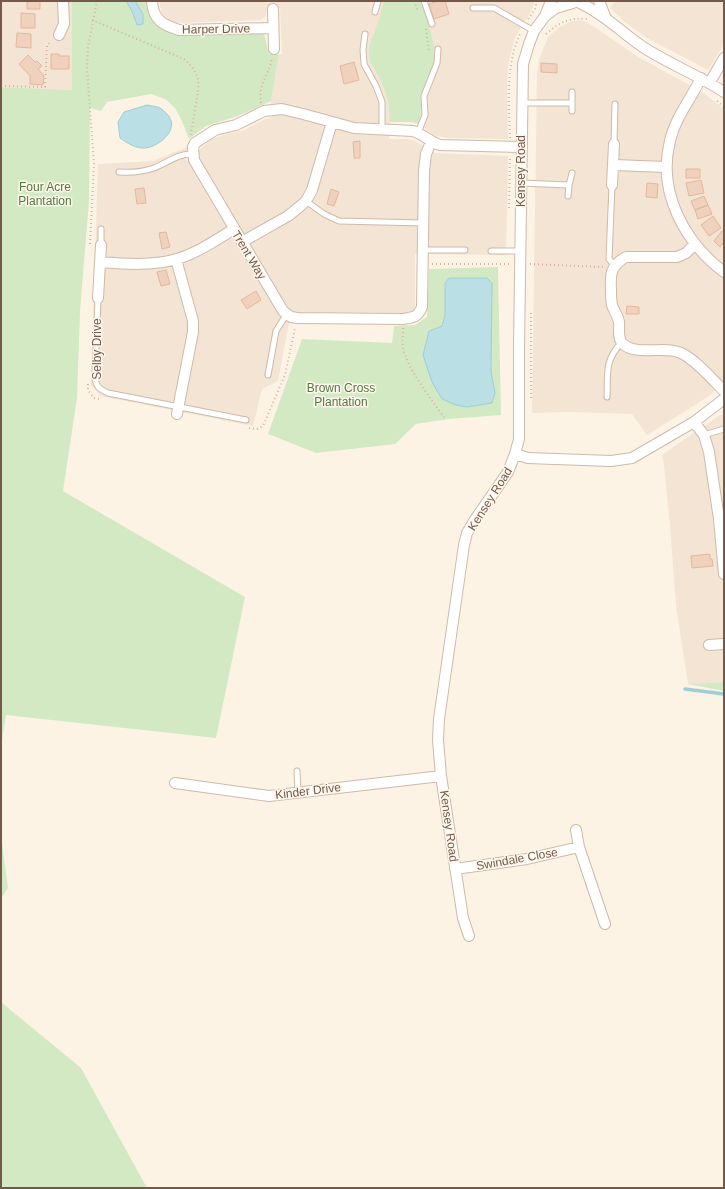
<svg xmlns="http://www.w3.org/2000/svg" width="725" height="1189" font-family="Helvetica,sans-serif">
<rect width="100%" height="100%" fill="#fcf3e5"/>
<!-- residential -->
<path fill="#f3e4d3" d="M1,1H72V90L1,87Z
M159,1H384L370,62L381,81L388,102L390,122L389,139H408L415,141L436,153L508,156L506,255L415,254V306L413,311L409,313L291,312L278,381L262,389L253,426L101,396L91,386L98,164L153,161L187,147L186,161L212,139L227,134L243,131L263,120L272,117L271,101L279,54H282L280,8L267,9L265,17L260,20L176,23L171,21L162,14Z
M420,1H535L532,9L515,38L509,60L507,80L508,139L447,138L433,135L420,124L422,92L434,65L428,21Z
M615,1H724V44L708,70L647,38L626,23L610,8Z
M580,20L586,22L596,28L638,57L702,92L724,109V382L709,396L647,435L632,414L570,412L532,413L537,75L539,60L548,37L561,26L570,22Z
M720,415H724V682L688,684L676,605L670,525L664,465L662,455Z"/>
<!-- green -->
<path fill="#d3e9c4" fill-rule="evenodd" d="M72,1H147L148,13L161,29L177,33H264L269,54H279L271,101L238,116L206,126L189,139L182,121L175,108L165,99L151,94L107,102L101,111L90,108L89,201L80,311L77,398L63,491L245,597L216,738L6,715L1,747V87L72,90Z
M384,1H420L428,21L435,51L434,65L422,92L420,124L411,122H390L388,101L381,81L370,62L369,47L380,16Z
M498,267L501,415L449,419L416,424L395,444L316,453L268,434L302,339L392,343L394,326L415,325L427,317L429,269ZM445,283H492L491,371L495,393L478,404L467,407L429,331L442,326L445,315Z
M724,682V691L688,684Z
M1,835L8,888L1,899Z
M1,1002L81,1068L147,1188H1Z"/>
<!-- water -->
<path fill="#badfe5" stroke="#a0ced6" d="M126,1H135L143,14V24L137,25L132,11Z
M147,105C151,106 156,106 160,108C162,109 165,112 167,114C181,128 160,146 146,148C136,149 127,143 120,138L118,122L124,112Z
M449,278H487L492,283L491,371L495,393L492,403L467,407L456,405L442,399L432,382L423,355L429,331L442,326L445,315V283Z"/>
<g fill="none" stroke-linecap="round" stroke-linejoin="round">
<!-- stream -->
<path stroke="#a0ced6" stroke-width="3.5" d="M685,689L724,694"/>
</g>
<!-- building -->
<path fill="#f0d1bd" stroke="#e2b89e" d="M27,1H40V9H27Z
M438,1H445L449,14L434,19L429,4Z
M21,13L35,14V28H21Z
M17,33L31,34V48L16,47Z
M51,54H59V56H69V69H51Z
M28,55L35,62L37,61L42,66L38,69L44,76L43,85L30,84V76L19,64Z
M354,62L359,80L344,84L340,66Z
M541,63L557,64V73L541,72Z
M360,141V158H354L353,142Z
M686,169H700V178H686Z
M701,180L704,193L689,196L686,183Z
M647,183L658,184L657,198L646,197Z
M144,188L146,203L137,204L135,189Z
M331,189L339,192L334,206L327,204Z
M704,196L708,205L695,210L691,201Z
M708,205L712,214L698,219L695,210Z
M713,216L721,228L709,236L701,225Z
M722,231L724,233V242L720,247L714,241Z
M166,232L170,247L162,249L159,233Z
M166,270L170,284L161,286L157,272Z
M256,291L261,300L247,309L241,300Z
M627,306L639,307V314H626Z
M710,554V559H712L713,566L692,568L691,556Z"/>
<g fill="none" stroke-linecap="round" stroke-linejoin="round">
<defs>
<path id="lane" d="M424,1L432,24
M473,8H494L534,31
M375,12L378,1
M365,34L363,50L364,64L376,86L382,102V130
M522,103H571
M572,111V92
M418,133L425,115L424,96L437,63L438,49
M614,144L615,104
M119,172C132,173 142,172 154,168C167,163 179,153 193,154
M521,183L569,185
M612,185L609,259L615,266
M568,196L569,185L572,173
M306,201L324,214L339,221L423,223
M101,245V229
M423,250H465
M491,251H521
M98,298L95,375C95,386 99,389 108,393L246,420
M268,375L276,331L286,315
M607,397C608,373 604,361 622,342
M704,435L724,429
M297,771L298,792"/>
<path id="street" d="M152,1C153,20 163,25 179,30L273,28
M599,1L605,16
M580,3C604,14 621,32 643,47C669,64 698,75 724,92
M273,9L274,49
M545,16L556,8L573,3
M59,35L64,24L63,1
M701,78C691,99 675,118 670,141C657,191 684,242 724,272
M710,82L724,58
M431,142L426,154L424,170L422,307C417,318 414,317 403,319L297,318L291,317L283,311L194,160L193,147L195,143L215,130L236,125L264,111L282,109L303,114L354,128L413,131C423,134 430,142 440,145L522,147
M614,165L666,167
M612,185L614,144
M242,242L288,216L298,208L306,201L312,190L332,122
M695,244L686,253L677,257H626C611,265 610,274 611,290C611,295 611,300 612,305C614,311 618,316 619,322C620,328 617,337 622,343C635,357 664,345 681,353C696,360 712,379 724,391
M176,259L193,321V332L177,414
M100,262C125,264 152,266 177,259C197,253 216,240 234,229
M98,298L101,245
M694,422L704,435L709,452L719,519L724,574
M515,454L528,458L611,461L632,458L694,422L724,399
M709,645L724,644
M175,783L269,796L441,776
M576,830L579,847L605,924
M455,869L527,859L579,847
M469,936L463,918L441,776L438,740L439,719L464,545L467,533L474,521L508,472L515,454L519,439V347L523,64L529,44L534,31L545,16L551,1"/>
</defs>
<!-- lane casing -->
<use href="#lane" stroke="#cdbaab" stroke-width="7"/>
<!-- street casing -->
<use href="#street" stroke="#cdbaab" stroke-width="12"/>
<!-- path -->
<path stroke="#d5b4a0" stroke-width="2" stroke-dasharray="1 3" stroke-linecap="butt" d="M414,1L418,11
M528,19L535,9L537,1
M92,20L184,59C191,65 196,71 198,80C200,89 192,123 191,135
M426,29L429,51
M546,34C559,23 569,17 587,19
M1,86L45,87L47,45L51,42
M717,101L724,107
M261,103C258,81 269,77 272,58
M510,138C509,102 505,64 521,32
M509,208L510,156
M90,244L94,164L87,68L88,47L97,1
M432,264H511
M530,264L603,267
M403,328C403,334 402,340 403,347C405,365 432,401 444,417
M88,384V390L94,398L100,399
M531,398V310
M249,428L257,429L263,426L285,375L295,328"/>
<!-- lane -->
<use href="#lane" stroke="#fff" stroke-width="5"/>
<!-- street -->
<use href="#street" stroke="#fff" stroke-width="10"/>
</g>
<g text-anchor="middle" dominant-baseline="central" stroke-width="3" stroke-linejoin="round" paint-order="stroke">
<!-- street labels -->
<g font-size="12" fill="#74594b" stroke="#fef7eb">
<text transform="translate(216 29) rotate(-1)">Harper Drive</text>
<text transform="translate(521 171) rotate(-90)">Kensey Road</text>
<text transform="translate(249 255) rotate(59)">Trent Way</text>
<text transform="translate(97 349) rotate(-90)">Selby Drive</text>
<text transform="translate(490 499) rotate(-58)">Kensey Road</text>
<text transform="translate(308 791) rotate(-7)">Kinder Drive</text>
<text transform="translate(449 826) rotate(82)">Kensey Road</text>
<text transform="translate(517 859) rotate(-10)">Swindale Close</text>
</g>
<!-- park labels -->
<g font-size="12" fill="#547943" stroke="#fef7eb">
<text x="45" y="187">Four Acre<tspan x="45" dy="14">Plantation</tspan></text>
<text x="341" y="388">Brown Cross<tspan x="341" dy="14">Plantation</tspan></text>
</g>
</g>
<!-- border -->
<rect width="725" height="1189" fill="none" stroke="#74594b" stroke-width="4"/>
</svg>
